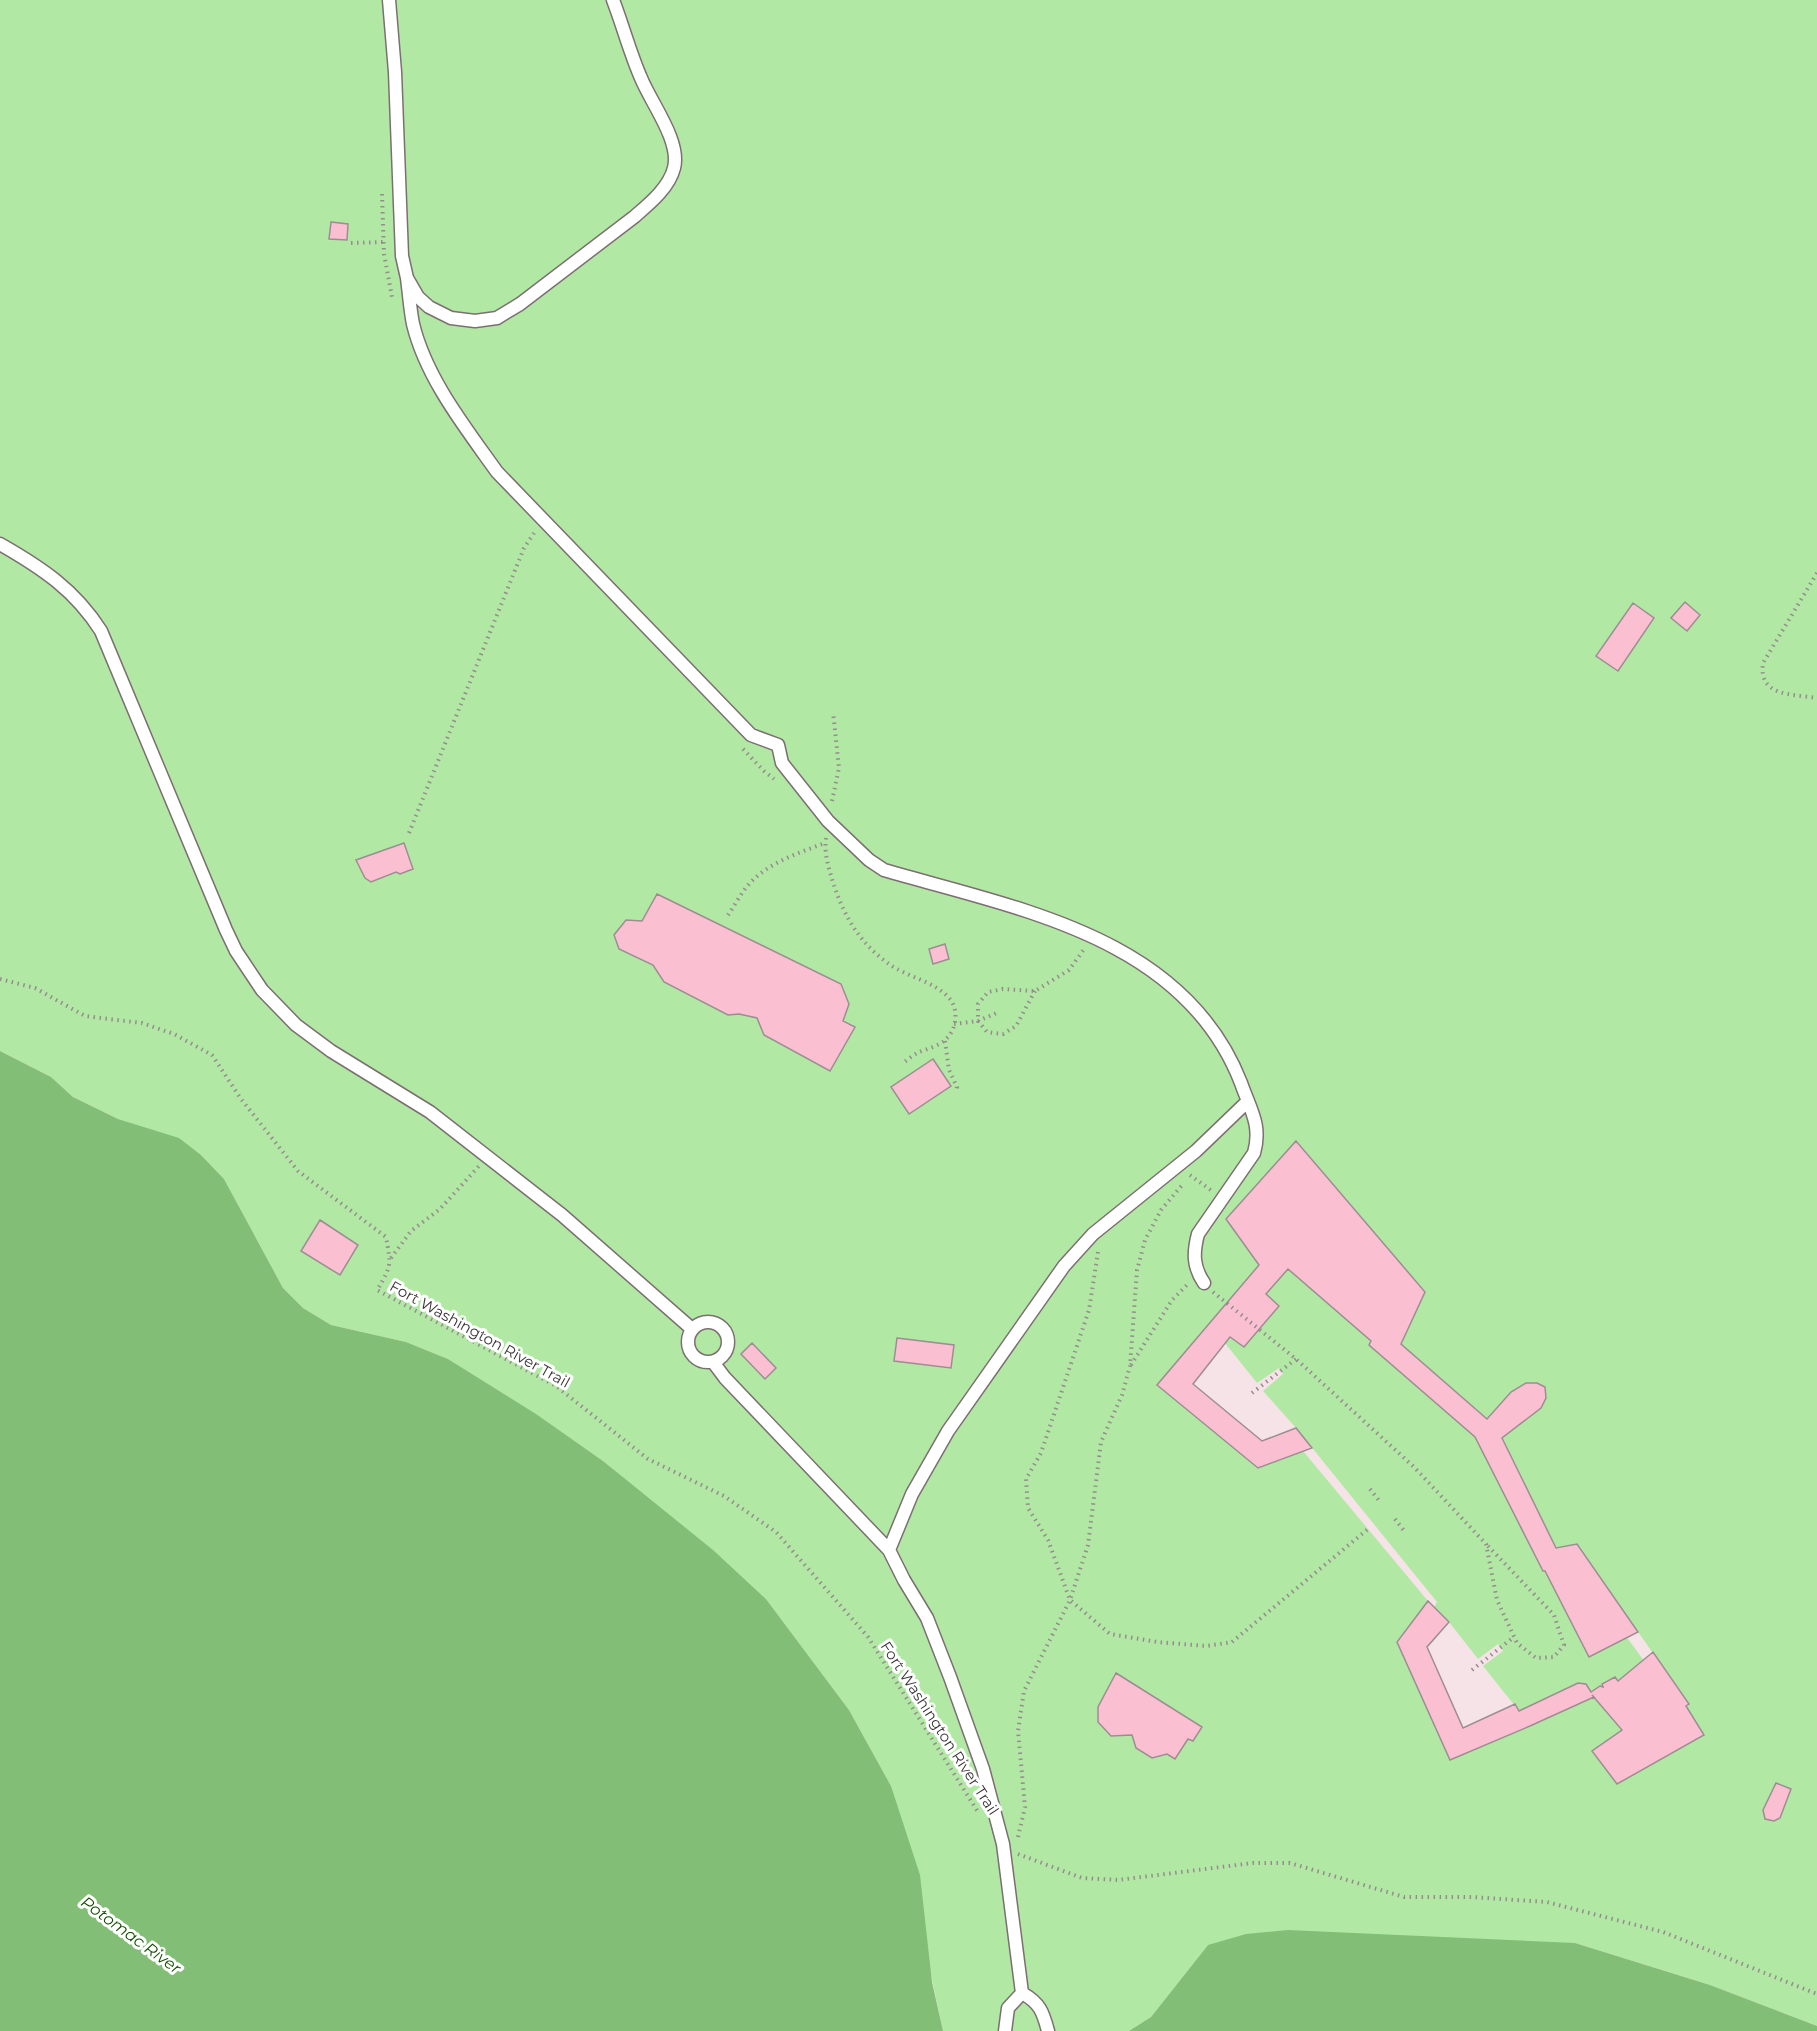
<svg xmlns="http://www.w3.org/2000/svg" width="1817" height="2031" font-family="Montserrat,sans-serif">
<rect width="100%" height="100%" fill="#f5e3e8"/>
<!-- green -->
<path fill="#b1e9a4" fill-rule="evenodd" d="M0,0H1817V2026L1710,1985L1575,1943L1208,1945L1151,2017L1129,2031H943L891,1786L849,1710L766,1599L603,1461L535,1414L448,1359L406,1342L331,1325L303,1308L283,1288L224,1179L201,1155L179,1139L118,1119L73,1097L51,1077L0,1051ZM1297,1141L1425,1292L1401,1344L1487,1419C1502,1402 1520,1374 1545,1387L1546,1398L1541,1408L1502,1437L1556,1548L1577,1544L1689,1705L1629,1738L1594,1697L1530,1726L1450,1760L1398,1642L1428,1601L1303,1451L1258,1467L1158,1386L1259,1265L1227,1219Z
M1291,1266L1393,1305L1370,1345L1475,1437L1543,1571L1575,1566L1663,1687L1637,1703L1615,1677L1591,1692L1578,1683L1519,1711L1483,1666L1503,1651L1498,1644L1478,1659L1449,1622L1434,1607L1437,1602L1296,1428L1263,1391L1283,1374L1279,1368L1257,1383L1225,1343L1230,1336L1244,1347L1268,1317L1266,1294Z"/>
<!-- water -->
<path fill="#83be76" d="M0,1051L51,1077L73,1097L118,1119L179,1138L201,1155L224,1179L283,1288L303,1308L331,1325L406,1342L448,1359L536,1414L603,1461L713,1550L766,1599L849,1710L891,1786L920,1875L932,1982L943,2031H0Z
M1288,1930L1575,1943L1710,1985L1817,2026V2031H1129L1151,2017L1208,1945L1246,1934Z"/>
<!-- building -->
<path fill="#fac0d2" stroke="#9d8d92" stroke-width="1.5" d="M331,222L348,224L347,240L329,239Z
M1685,602L1700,615L1687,631L1671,618Z
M1633,603L1654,618L1618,671L1596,656Z
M404,843L413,869L400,874L396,872L371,882L365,878L356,860Z
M657,894L841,984L849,1004L843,1021L855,1027L830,1071L764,1035L757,1018L739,1014L728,1015L664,982L653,965L619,949L614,935L626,920L642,921Z
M945,944L949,959L933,964L929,949Z
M933,1059L951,1086L909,1114L891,1087Z
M1296,1141L1425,1292L1401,1344L1487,1419L1511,1392L1526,1383H1537L1545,1387L1546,1398L1541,1408L1502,1438L1556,1548L1577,1544L1638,1632L1589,1657L1545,1571H1543L1475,1437L1369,1345L1371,1341L1288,1269L1266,1294L1279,1306L1244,1347L1230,1337L1193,1384L1262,1441L1296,1428L1312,1448L1258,1468L1157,1385L1259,1265L1226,1219Z
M320,1220L358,1245L340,1275L301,1251Z
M897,1338L954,1345L951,1368L894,1361Z
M752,1343L776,1368L765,1379L741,1354Z
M1428,1601L1449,1622L1427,1647L1463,1728L1515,1704L1519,1711L1578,1683L1586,1684L1591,1692L1600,1686L1603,1687L1602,1684L1615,1677L1618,1681L1653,1652L1689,1704L1686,1706L1704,1735L1617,1784L1592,1751L1622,1730L1592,1695L1594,1697L1530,1726L1450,1760L1397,1642Z
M1116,1673L1202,1727L1193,1741L1188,1739L1175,1759L1167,1754L1152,1758L1136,1748L1132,1735L1111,1736L1098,1722V1707Z
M1776,1783L1791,1789L1780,1818L1774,1821L1765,1819L1763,1810Z"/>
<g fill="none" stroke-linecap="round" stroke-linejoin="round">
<defs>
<path id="service" d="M389,0L395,72L402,256L407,278L418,297L429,307L451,318L475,321L497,318L520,304L634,217C649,204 669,188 674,168C681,141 651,103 641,78C630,53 623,26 613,0
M407,278C409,293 410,309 413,324C426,378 465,427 497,472L751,735L778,745L782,763L828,821L869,860L884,870C1017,909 1184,936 1241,1083C1250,1109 1262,1125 1254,1153L1198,1234C1193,1253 1193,1267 1204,1283
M0,544C42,568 75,590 101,631L226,930L236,951L262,990L296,1025L331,1051L430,1112L562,1215L692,1329
M688 1342a20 20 0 1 1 40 0a20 20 0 1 1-40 0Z
M713,1362L725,1378L889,1550L904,1580L927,1618L950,1677L983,1769L1003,1844L1022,1993
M889,1550L912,1494L948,1431L1064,1266L1093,1234L1196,1151L1248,1101
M1022,1993C1040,2003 1043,2012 1048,2031
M1005,2031L1008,2008L1022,1993"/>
</defs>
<!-- service casing -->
<use href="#service" stroke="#7d6e72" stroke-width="15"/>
<!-- path -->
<path stroke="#978b8f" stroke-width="4" stroke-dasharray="1.5 4.5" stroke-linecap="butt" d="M382,194L384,254L392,297
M351,243L383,242
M1817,573L1763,663C1758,697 1793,694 1817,698
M743,749L764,771L774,779
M832,801L839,768L833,712
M409,833L524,548L534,533
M826,838C824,852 828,866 832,879C842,913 859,943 889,964C907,977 934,981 949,998C959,1009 957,1029 946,1039C940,1046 926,1049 917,1053C912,1056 907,1060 902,1064
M728,915C735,905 741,893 749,884C769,862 799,853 825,843
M0,979L35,988L85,1016L142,1023L174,1034L212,1055L241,1099L298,1171L386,1237C391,1264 392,1266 377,1290L556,1386L648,1459L724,1496L776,1532L868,1637L978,1812
M1035,991L1016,1026L1003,1034L987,1032L978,1021V1004L988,992L1003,989L1035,991L1069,970L1085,948
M954,1024L978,1021L999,1012
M945,1041L949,1070L957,1087L956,1092
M1190,1175L1212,1191
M1098,1252L1089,1310L1041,1453L1026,1479L1028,1508L1048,1540L1070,1600L1110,1634L1157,1642L1207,1646L1232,1642L1368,1529
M391,1258L411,1231L440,1209L479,1166
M1213,1292L1296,1359L1414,1467L1486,1544L1497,1600L1517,1643L1536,1658L1554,1657L1564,1645L1554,1615L1486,1544
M1131,1365L1172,1300L1189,1283
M1252,1393L1296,1359
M1370,1489L1381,1503
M1395,1519L1405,1532
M1472,1670L1514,1637
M1018,1837L1025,1807L1018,1731L1024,1691L1070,1600L1088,1545L1101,1442L1122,1395L1130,1366L1137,1270L1145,1240L1161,1210L1183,1184
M1018,1854L1082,1878L1118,1880L1253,1863H1290L1404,1897H1472L1547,1902L1663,1932L1817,1994"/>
<!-- service -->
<use href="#service" stroke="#fff" stroke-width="12"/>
</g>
<g text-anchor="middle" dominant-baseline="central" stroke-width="6" stroke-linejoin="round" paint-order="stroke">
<!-- street labels -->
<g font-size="15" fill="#3b3436" stroke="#fff">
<text transform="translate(480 1334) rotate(29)">Fort Washington River Trail</text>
<text transform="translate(940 1728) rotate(57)">Fort Washington River Trail</text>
</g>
<!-- water labels -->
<g font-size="16" font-style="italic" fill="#134c00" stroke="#fff">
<text transform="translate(131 1935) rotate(36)">Potomac River</text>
</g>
</g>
</svg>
